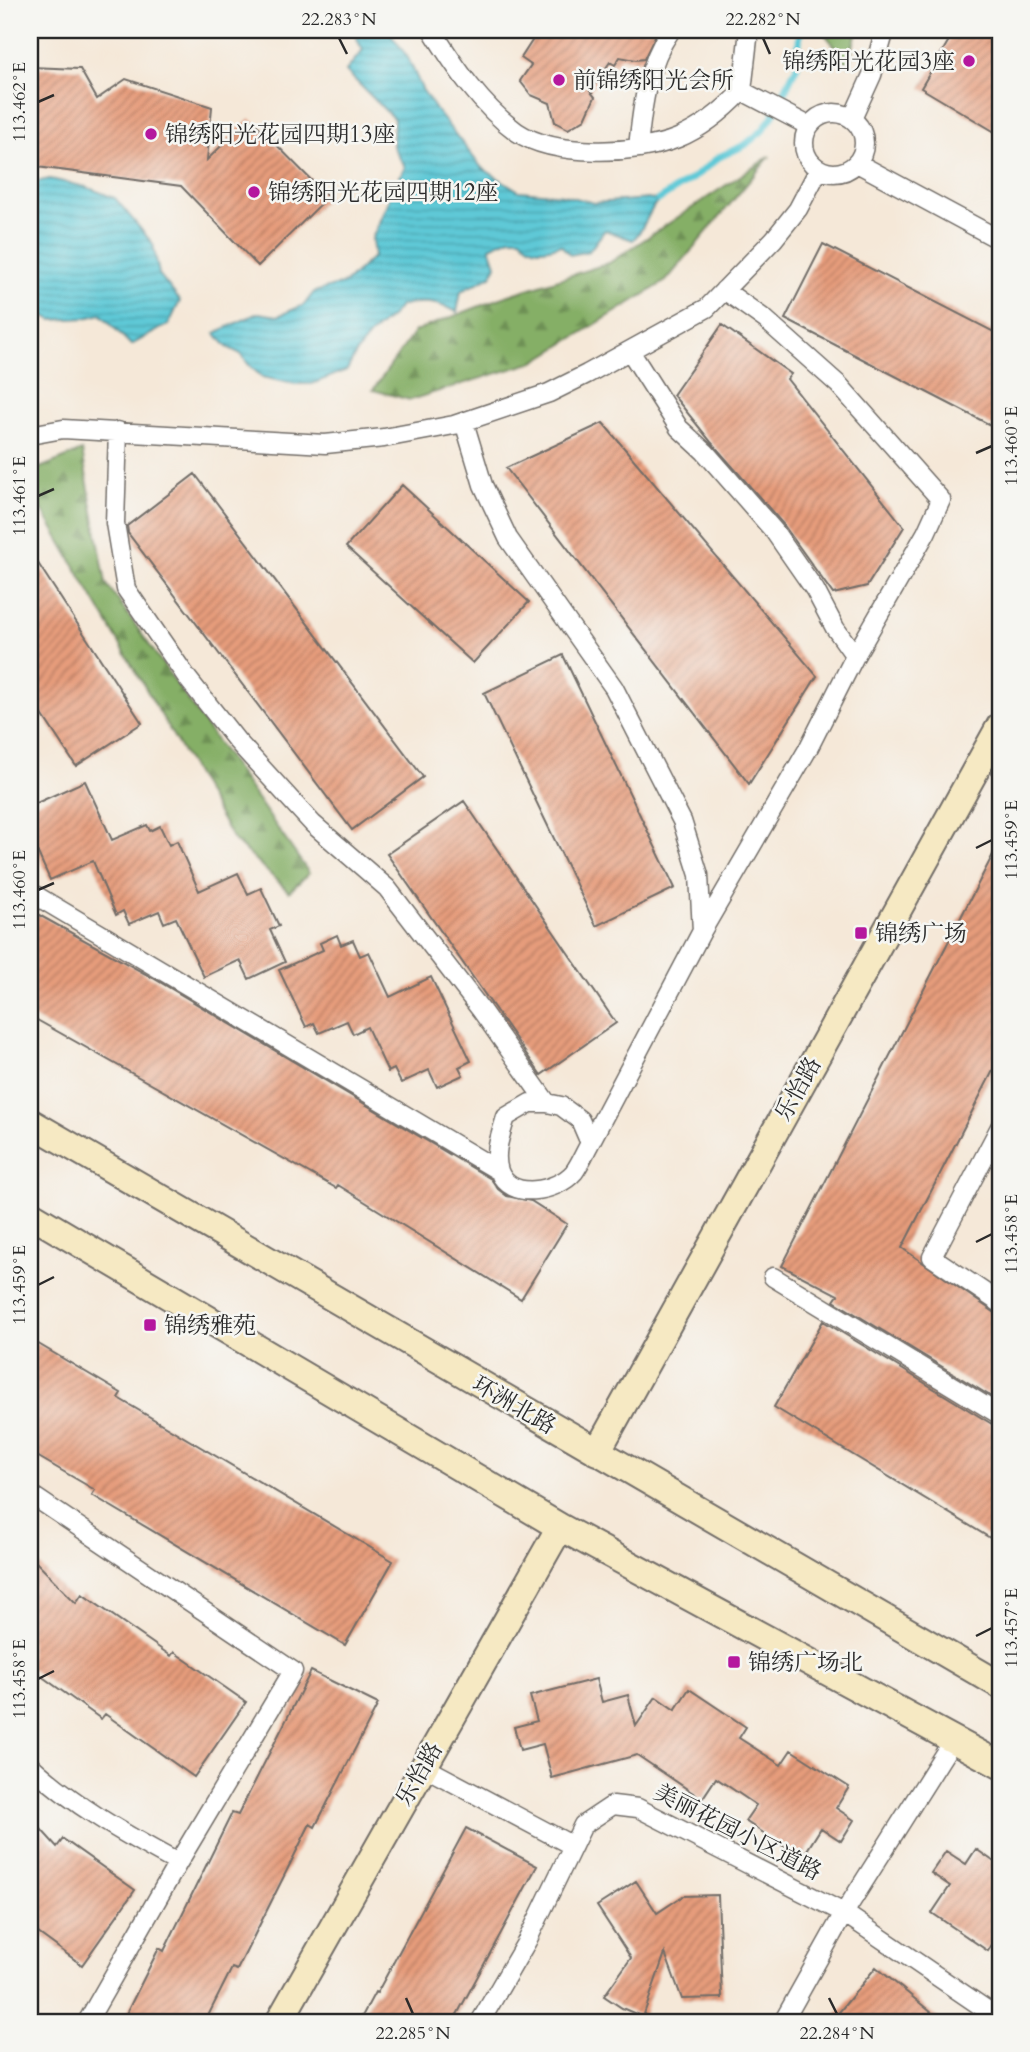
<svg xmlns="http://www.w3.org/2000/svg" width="1030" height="2052" font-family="Cardo,'Noto Serif SC',serif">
<defs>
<pattern id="forest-firs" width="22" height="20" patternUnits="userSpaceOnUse" patternTransform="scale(1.75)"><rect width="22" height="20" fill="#85af66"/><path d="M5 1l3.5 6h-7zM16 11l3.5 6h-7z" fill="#6d8f54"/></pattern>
<pattern id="water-rules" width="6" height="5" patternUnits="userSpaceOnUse" patternTransform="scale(1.75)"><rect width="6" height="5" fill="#5ec9d7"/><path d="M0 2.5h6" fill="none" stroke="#4ea3af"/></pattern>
<pattern id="building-hatch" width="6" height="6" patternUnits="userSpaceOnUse" patternTransform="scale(1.75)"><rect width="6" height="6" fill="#e69c7b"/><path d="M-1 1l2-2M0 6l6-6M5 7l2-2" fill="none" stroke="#bb7f65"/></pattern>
</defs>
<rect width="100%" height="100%" fill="#f6f6f2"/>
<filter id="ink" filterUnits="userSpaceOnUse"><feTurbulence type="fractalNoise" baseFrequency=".0143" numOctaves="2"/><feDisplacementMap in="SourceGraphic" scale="14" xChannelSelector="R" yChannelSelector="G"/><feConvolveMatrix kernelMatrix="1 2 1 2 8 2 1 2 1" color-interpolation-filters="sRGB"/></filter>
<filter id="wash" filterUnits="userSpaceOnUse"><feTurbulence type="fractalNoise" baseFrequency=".00686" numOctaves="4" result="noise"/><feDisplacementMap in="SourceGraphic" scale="28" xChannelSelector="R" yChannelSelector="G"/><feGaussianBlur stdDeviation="1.57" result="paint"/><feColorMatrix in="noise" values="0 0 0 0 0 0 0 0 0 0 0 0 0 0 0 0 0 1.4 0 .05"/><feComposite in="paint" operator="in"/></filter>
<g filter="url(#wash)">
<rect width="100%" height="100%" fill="#f5e8d8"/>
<!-- forest -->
<path fill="url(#forest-firs)" stroke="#586d48" stroke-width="2" d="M822,30H857L849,65Z
M770,156L666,281L534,362L410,400L373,390L415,331L506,296L609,263Z
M82,451L106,583L309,873L289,892L233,839L30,489V472Z"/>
<!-- water -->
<path fill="url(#water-rules)" stroke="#447a81" stroke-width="2" d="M360,30H388L408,58L422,89L436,110L482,168L519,191L563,195L594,203L649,199L658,200C648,213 644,229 633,240L605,230L589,251L570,255L561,245C544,250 532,253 521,238H510L490,247L496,265L491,276L461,291L457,312C437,302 422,300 400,306C394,316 389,318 381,325C366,337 355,353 347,370L312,384H295L262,377L249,365L241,354L227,347L215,333L258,313L278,316L304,305L314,292L345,283L374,256L372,239L392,192L405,167L393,146L394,119L346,71L363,50L356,38Z
M50,179L86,187L115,198L153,244L159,274L180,301L169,324L131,345L101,314L85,318L52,320L30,308V183Z"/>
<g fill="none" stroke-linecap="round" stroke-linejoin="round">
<!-- stream -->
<path stroke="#5ec9d7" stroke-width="7" d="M658,200L693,178L719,157L745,145L762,131L772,117L797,66L800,30"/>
</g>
<g id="blocks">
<!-- building -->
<path fill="url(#building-hatch)" d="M539,30H658L644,59L636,60L620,57L615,65L610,62L590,91L595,97L585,119L568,129L555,122L550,103L531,95L520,81L531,65L521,58Z
M955,30H1000V135L921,88Z
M30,67L80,69L97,99L126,79L212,107L207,160L250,118L328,197L258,266L181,186L30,166Z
M823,244L1000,335V430L785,319Z
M722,325L791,374L787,379L904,527L867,586L833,594L783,524L711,442L673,395Z
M603,423L817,676L749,784L506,468Z
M195,474L423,777L352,830L128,533L127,526Z
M402,485L529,602L473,663L346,547Z
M30,551L142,723L76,766L30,696Z
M563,655L675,888L596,926L484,693Z
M85,781L112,840L147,825L150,831L160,826L169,845L177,841L199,891L238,873L248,894L261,888L279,926L270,930L285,962L249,979L240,960L204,977L176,918L164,923L159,911L129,924L123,911L116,915L93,861L50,880L30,835V806Z
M464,801L616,1023L541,1075L387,854Z
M1000,841V1057L902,1248L994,1312L1000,1314V1384L992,1397L834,1301L838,1295L782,1266Z
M30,910L153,978L491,1179L498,1189L507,1196L531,1201L567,1224L521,1299L338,1185L336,1188L30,1016Z
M337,935L341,945L353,940L360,956L369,952L390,997L431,977L471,1061L459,1067L463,1075L437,1087L429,1070L401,1083L394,1069L388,1072L367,1027L353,1034L347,1021L319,1033L314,1023L306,1027L279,970L323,950L320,943Z
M823,1321L1000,1429V1544L774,1407Z
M30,1339L121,1393L118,1398L393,1561L345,1645L92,1495L95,1490L30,1452Z
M30,1556L76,1603L82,1594L171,1656L174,1652L246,1702L194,1777L105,1714L101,1719L30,1668Z
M311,1671L378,1704L315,1827L310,1824L237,1970L232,1968L205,2022H122L159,1948L164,1951L232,1813L238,1815Z
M596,1679L602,1702L628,1695L636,1726L656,1697L675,1710L689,1689L746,1727L739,1738L781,1765L791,1750L849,1787L836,1808L854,1820L841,1841L821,1828L802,1858L745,1821L756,1805L716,1778L702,1799L637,1755L552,1778L543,1744L520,1750L514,1727L537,1721L530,1696Z
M30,1817L57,1847L63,1839L135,1890L82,1965L30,1927Z
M466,1828L537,1866L453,2022H359L375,1992L377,1993Z
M976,1849L1000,1866V1932L988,1951L932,1913L950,1886L931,1873L946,1851L966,1864Z
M636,1881L657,1913L683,1896L718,1895L722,1998L682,1999L665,1953L643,2017L622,2008L604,1996L631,1958L597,1906Z
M876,1967L943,2022H831Z"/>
</g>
</g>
<g filter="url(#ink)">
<use href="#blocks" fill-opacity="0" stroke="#726d68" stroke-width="2"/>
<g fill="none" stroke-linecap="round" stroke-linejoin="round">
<defs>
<path id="street" d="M432,30C455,67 481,106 517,132C554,157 637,155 678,138C702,128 724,110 742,91L749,30
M742,91L809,126
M804 143a30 30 0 1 1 60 0a30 30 0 1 1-60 0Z
M852,119L872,75L885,30
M638,148C642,107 647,64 671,30
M857,163L1000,240
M630,351L679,428L705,452L774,531L815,590L835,628L855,656
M464,422L483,485L508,538L614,688L682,821L699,875L702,931
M118,431L115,523L126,589L188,679L237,741L313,824L387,888L481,1010L547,1103
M30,435L63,429L325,444L384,438L454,425L549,393L587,374L707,308L774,239L798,209L819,169
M30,892L499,1171
M1000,1127L932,1257L1000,1303
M590,1143L580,1120L561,1106L547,1103H530L506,1117C501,1134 493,1153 499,1171C510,1201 557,1192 574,1172C580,1164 585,1152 590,1143L702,931L808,749L855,656L926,533L941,500L839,385L766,320L724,290
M773,1277L1000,1415
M30,1494L293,1671L178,1863L87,2022
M953,1740L844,1913L1000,2019
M30,1765C73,1805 126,1835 178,1863
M424,1767L573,1846
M480,2022L527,1941L583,1825L613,1805L638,1808L844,1913L783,2022"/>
<path id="secondary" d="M30,1122L1000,1685
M30,1214L560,1527L1000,1765
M597,1452L1000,726
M279,2022L560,1527"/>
</defs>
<!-- street casing -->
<use href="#street" stroke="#726d68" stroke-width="21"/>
<!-- secondary casing -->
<use href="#secondary" stroke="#726d68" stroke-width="30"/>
<!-- street -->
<use href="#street" stroke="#fff" stroke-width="18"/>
<!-- secondary -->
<use href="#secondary" stroke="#f6e9c3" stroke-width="26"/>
</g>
</g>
<!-- ticks -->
<path fill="none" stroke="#2b2b2b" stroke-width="2.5" d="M339,38L347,54M763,38L770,54M38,102L54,95M976,453L992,446M38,496L54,489M976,848L992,840M38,890L54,883M976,1242L992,1234M38,1285L54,1277M976,1636L992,1628M38,1679L54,1671M406,1998L413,2014M829,1998L837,2014"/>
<!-- markers -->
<g fill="#b5179e" stroke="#f6f6f2" stroke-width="2.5">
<circle cx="969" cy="61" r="7"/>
<circle cx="559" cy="80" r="7"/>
<circle cx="151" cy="134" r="7"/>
<circle cx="254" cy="192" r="7"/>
<rect x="854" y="926" width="14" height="14" rx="3.5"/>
<rect x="143" y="1318" width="14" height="14" rx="3.5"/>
<rect x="727" y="1655" width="14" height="14" rx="3.5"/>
</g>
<g text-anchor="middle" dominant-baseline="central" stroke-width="5" stroke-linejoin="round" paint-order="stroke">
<!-- poi labels -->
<g font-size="23" fill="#2b2b2b" stroke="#f6f6f2" text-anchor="start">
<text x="955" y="61" text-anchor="end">锦绣阳光花园3座</text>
<text x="573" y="80">前锦绣阳光会所</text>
<text x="165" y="134">锦绣阳光花园四期13座</text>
<text x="268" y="192">锦绣阳光花园四期12座</text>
<text x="875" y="933">锦绣广场</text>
<text x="164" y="1325">锦绣雅苑</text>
<text x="748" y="1662">锦绣广场北</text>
</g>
<!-- street labels -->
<g font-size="23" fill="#2b2b2b" stroke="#f6f6f2">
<text transform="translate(798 1089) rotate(-61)">乐怡路</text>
<text transform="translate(514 1405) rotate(30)">环洲北路</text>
<text transform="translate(419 1774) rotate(-60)">乐怡路</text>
<text transform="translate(738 1832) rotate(27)">美丽花园小区道路</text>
</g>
</g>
<!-- margin -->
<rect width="1030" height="2052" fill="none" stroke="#f6f6f2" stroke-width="77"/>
<rect x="38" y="38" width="954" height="1976" fill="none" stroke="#2b2b2b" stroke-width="2.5"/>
<g font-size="18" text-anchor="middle" fill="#2b2b2b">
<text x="339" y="25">22.283°N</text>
<text x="763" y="25">22.282°N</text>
<text transform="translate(19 102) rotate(-90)" y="6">113.462°E</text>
<text transform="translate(1011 446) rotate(-90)" y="6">113.460°E</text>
<text transform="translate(19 496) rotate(-90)" y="6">113.461°E</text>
<text transform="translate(1011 840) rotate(-90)" y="6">113.459°E</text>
<text transform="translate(19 890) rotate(-90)" y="6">113.460°E</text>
<text transform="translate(1011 1234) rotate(-90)" y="6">113.458°E</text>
<text transform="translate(19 1285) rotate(-90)" y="6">113.459°E</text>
<text transform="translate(1011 1628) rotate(-90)" y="6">113.457°E</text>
<text transform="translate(19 1679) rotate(-90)" y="6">113.458°E</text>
<text x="413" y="2039">22.285°N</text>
<text x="837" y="2039">22.284°N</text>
</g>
</svg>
